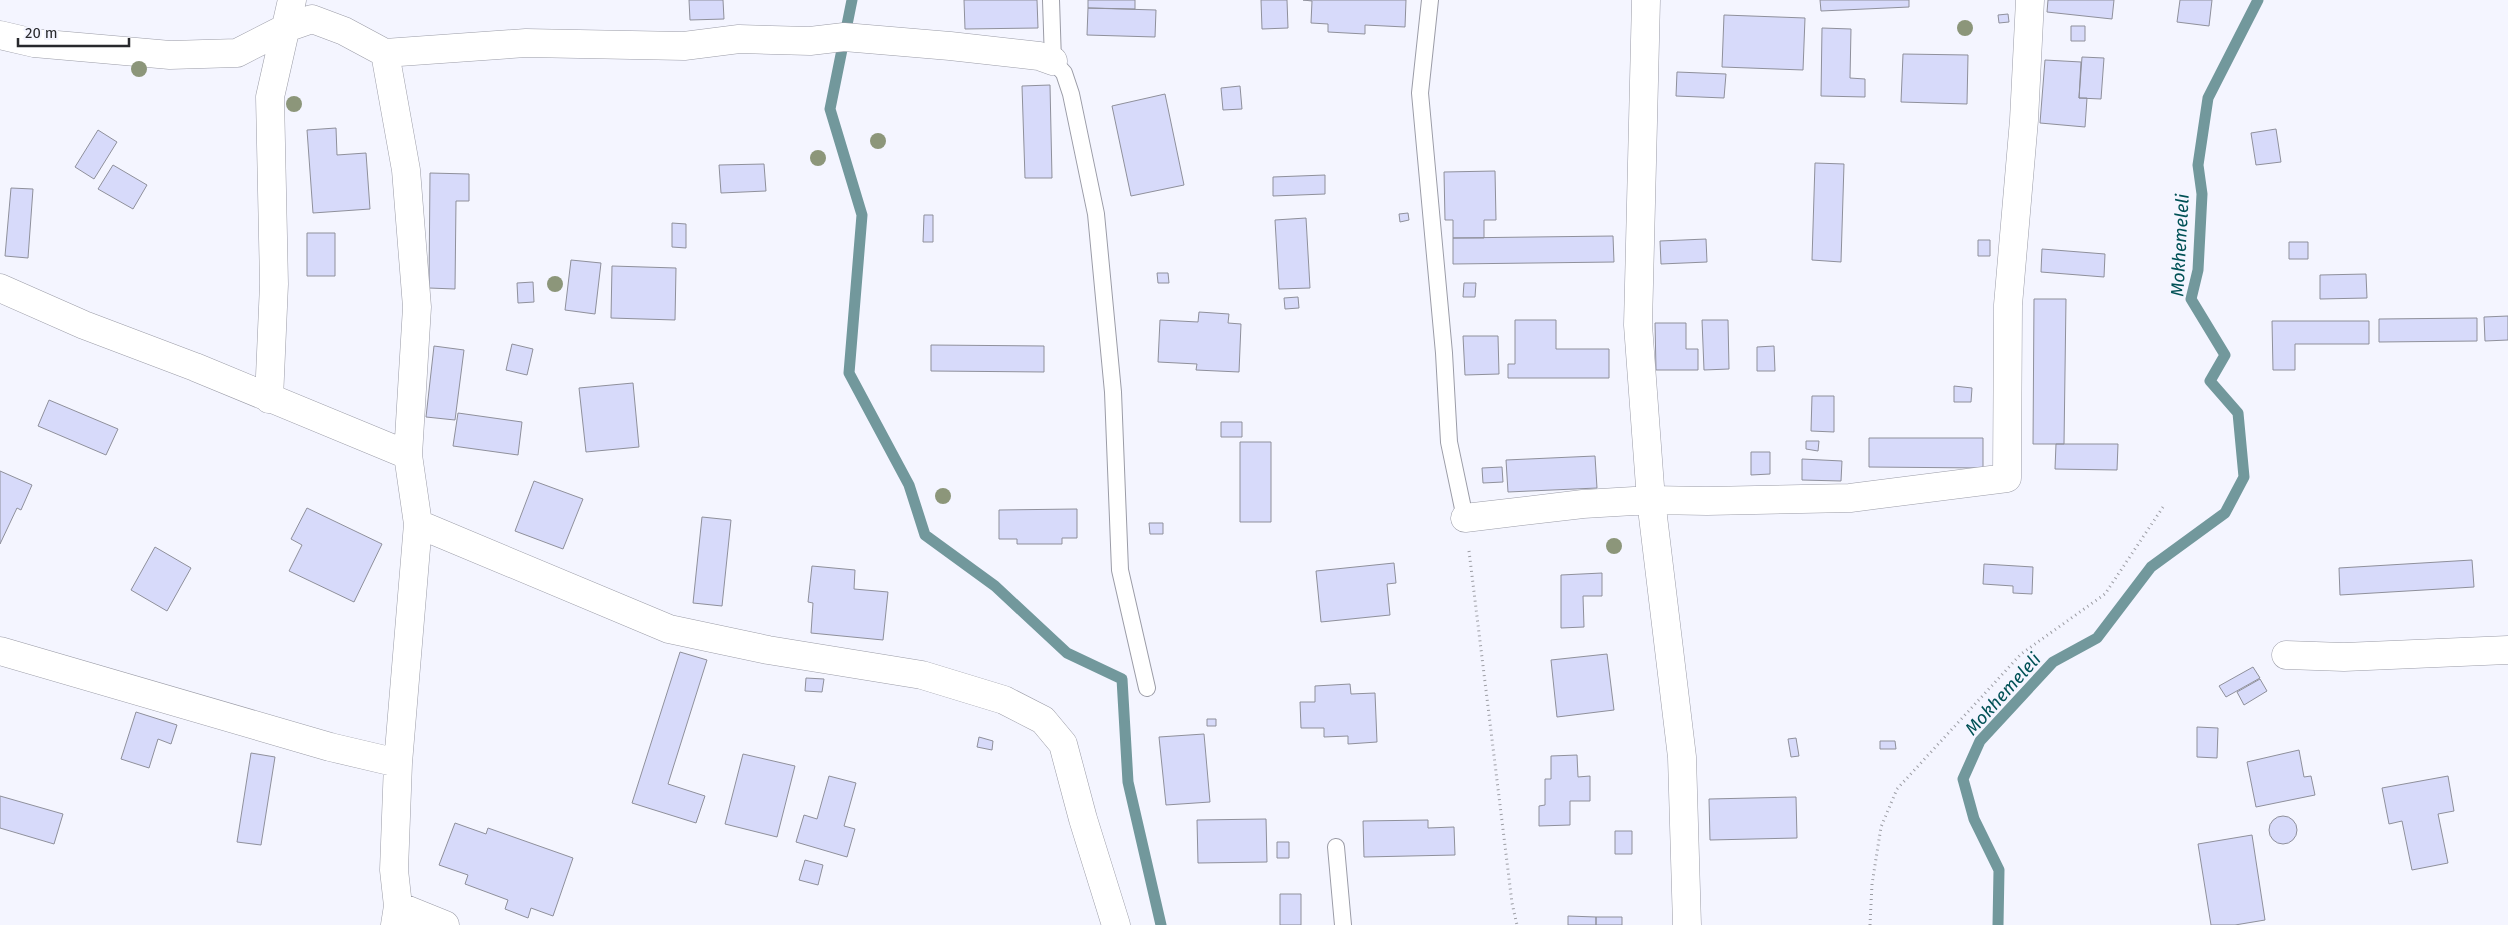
<svg xmlns="http://www.w3.org/2000/svg" width="2508" height="925" font-family="'Fira Sans',sans-serif">
<rect width="100%" height="100%" fill="#f4f5ff"/>
<g fill="none" stroke-linecap="round" stroke-linejoin="round">
<!-- stream -->
<path stroke="#72989c" stroke-width="11" d="M852,0L830,109L862,215L849,373L909,485L925,535L995,586L1067,653L1122,679L1128,782L1161,925
M1998,925L1999,870L1974,819L1963,779L1980,741L2053,662L2097,638L2151,567L2225,513L2244,477L2238,413L2210,381L2225,355L2191,299L2198,270L2202,194L2198,165L2208,98L2258,0"/>
</g>
<!-- building -->
<path fill="#d7dafa" stroke="#8f909b" d="M689,0H723L724,19L690,20Z
M964,0H1037L1038,28L965,29Z
M1088,0H1135V9L1088,8Z
M1261,0H1287L1288,28L1262,29Z
M1303,0H1406L1405,27L1365,25V34L1328,32V24L1311,23L1312,1Z
M1820,0H1909V7L1821,11Z
M2048,0H2114L2112,19L2047,12Z
M2180,0H2212L2209,26L2177,22Z
M1088,8L1156,10L1155,37L1087,35Z
M2008,14L2009,22L1999,23L1998,15Z
M1724,15L1805,18L1803,70L1722,67Z
M2071,26H2085V41H2071Z
M1822,28L1851,29L1850,78L1865,79V97L1821,96Z
M1903,54L1968,55L1967,104L1901,102Z
M2082,57L2104,58L2101,99L2079,98Z
M2045,60L2081,62L2079,98H2087L2085,127L2040,123Z
M1677,72L1726,74L1724,98L1676,96Z
M1050,85L1052,178H1025L1022,86Z
M1240,86L1242,109L1223,110L1221,88Z
M1165,94L1184,185L1131,196L1112,106Z
M336,128L337,155L366,153L370,209L313,213L307,130Z
M2276,129L2281,162L2256,165L2251,133Z
M98,130L117,142L94,179L75,167Z
M1815,163L1844,164L1841,262L1812,260Z
M764,164L766,191L721,193L719,165Z
M113,165L147,185L133,209L98,189Z
M1495,171L1496,220H1484V238H1453V220H1445L1444,172Z
M430,173L469,174V201H456L455,289L429,288Z
M1325,175V194L1273,196V177Z
M11,188L33,189L28,258L5,256Z
M1408,213L1409,220L1400,222L1399,214Z
M924,215H933V242H923Z
M1306,218L1310,288L1279,289L1275,220Z
M672,223L686,224V248L672,247Z
M307,233H335V276H307Z
M1613,236L1614,262L1453,264V238Z
M1706,239L1707,262L1661,264L1660,241Z
M1978,240H1990V256H1978Z
M2289,242H2308V259H2289Z
M2042,249L2105,254L2104,277L2041,272Z
M571,260L601,263L595,314L565,310Z
M612,266L676,268L675,320L611,318Z
M1157,273H1168L1169,283H1158Z
M2366,274L2367,298L2320,299V275Z
M533,282L534,302L518,303L517,283Z
M1464,283H1476L1475,297H1463Z
M1298,297L1299,308L1285,309L1284,298Z
M2034,299H2066L2064,444H2033Z
M1199,312L1229,314L1228,323L1241,324L1239,372L1196,370L1197,364L1158,362L1160,320L1198,322Z
M2508,316V340L2485,341L2484,317Z
M2477,318V341L2379,342V319Z
M1515,320H1556V349H1609V378H1508V364H1515Z
M1702,320H1728L1729,369L1704,370Z
M2272,321H2369V344H2295V370H2273Z
M1655,323H1686V349H1698V370H1656Z
M1463,336H1498L1499,374L1465,375Z
M512,344L533,349L527,375L506,370Z
M931,345L1044,346V372L931,371Z
M434,346L464,350L455,420L426,417Z
M1774,346L1775,371H1757V347Z
M633,383L639,447L586,452L579,388Z
M1954,386L1972,388L1971,402H1954Z
M1812,396H1834V432L1811,431Z
M49,400L118,429L106,455L38,426Z
M458,413L522,422L518,455L453,446Z
M1221,422H1242V437H1221Z
M1869,438H1983V468L1869,467Z
M1806,441H1819L1818,451L1806,449Z
M1240,442H1271V522H1240Z
M2056,444H2118L2117,470L2055,469Z
M1751,452H1770V474L1751,475Z
M1595,456L1597,488L1508,492L1506,460Z
M1802,459L1842,461L1841,481L1802,480Z
M1502,467L1503,482L1483,483L1482,468Z
M0,471L32,485L21,510L17,508L0,544Z
M534,481L583,499L563,549L515,531Z
M307,508L382,544L354,602L289,571L302,545L291,539Z
M1077,509V538H1062V544H1017V539H999V510Z
M702,517L731,520L722,606L693,603Z
M1149,523H1163V534H1150Z
M155,547L191,568L167,611L131,590Z
M2472,560L2474,587L2340,595L2339,568Z
M1394,563L1396,583L1387,584L1390,615L1321,622L1316,571Z
M1984,564L2033,567L2032,594L2013,593V586L1983,584Z
M812,566L855,570L854,589L888,592L883,640L811,633L813,603L808,602Z
M1602,573V596H1583L1584,627L1561,628V575Z
M680,652L707,660L668,784L705,796L696,823L632,803Z
M1607,654L1614,710L1557,717L1551,660Z
M2253,667L2260,678L2226,697L2219,686Z
M806,678L824,679L822,692L805,691Z
M2260,679L2267,691L2244,705L2237,692Z
M1350,684L1351,694L1375,693L1377,742L1348,744V736L1324,737V728H1301L1300,702H1315V686Z
M136,712L177,725L171,744L158,739L149,768L121,759Z
M1207,719H1216V726H1207Z
M2197,727L2218,728L2217,758L2197,757Z
M1204,734L1210,802L1166,805L1159,737Z
M979,737L993,741L992,750L977,747Z
M1796,738L1799,756L1791,757L1788,739Z
M1880,741H1895L1896,749H1880Z
M2299,750L2304,777L2311,776L2315,795L2256,807L2247,762Z
M251,753L275,757L261,845L237,842Z
M743,754L795,766L777,837L725,824Z
M1577,755L1578,777L1590,776V801H1570V825L1539,826V806L1545,805V779H1551V756Z
M829,776L856,783L844,826L855,829L847,857L796,842L804,815L817,819Z
M2448,776L2454,811L2438,814L2448,863L2412,870L2402,821L2389,824L2382,788Z
M0,796L63,814L54,844L0,828Z
M1796,797L1797,838L1710,840L1709,799Z
M2269 830a14 14 0 1 1 28 0a14 14 0 1 1-28 0Z
M1266,819L1267,862L1198,863L1197,820Z
M1428,820V828L1454,827L1455,855L1364,857L1363,821Z
M455,823L486,834L488,828L573,858L553,916L531,908L528,918L505,909L508,900L465,884L468,875L439,865Z
M1615,831H1632V854H1615Z
M2252,835L2265,920L2235,925H2211L2198,844Z
M1277,842H1289V858H1277Z
M805,860L823,865L818,885L799,880Z
M1280,894H1301V925H1280Z
M1568,916L1596,917V925H1568Z
M1596,917H1622V925H1596Z"/>
<g fill="none" stroke-linecap="round" stroke-linejoin="round">
<defs>
<path id="lane" d="M1051,0L1053,61L1064,73L1071,94L1096,214L1113,392L1120,570L1147,688
M1430,0L1420,93L1444,353L1449,442L1465,518
M1336,847L1343,925"/>
<path id="street" d="M1646,0L1638,325L1651,500L1682,757L1687,925
M0,35L34,43L170,55L237,53L286,28L312,19L344,31L385,53L526,43L684,46L739,39L810,41L844,37L950,46L1039,56L1053,61
M385,53L406,170L417,307L408,455L418,524L398,763L394,870L398,906L395,925
M0,288L84,325L195,367L408,455
M269,399L274,284L270,97L292,0
M1465,518L1583,504L1651,500L1707,501L1850,498L2007,478L2008,305L2024,120L2030,0
M418,524L669,629L768,650L922,675L1004,700L1043,720L1063,744L1083,819L1116,925
M0,651L330,747L398,763
M2286,655L2344,657L2508,650
M398,906L445,925"/>
</defs>
<!-- lane casing -->
<use href="#lane" stroke="#9b9ca7" stroke-width="18"/>
<!-- street casing -->
<use href="#street" stroke="#9b9ca7" stroke-width="29"/>
<!-- path -->
<path stroke="#9c9da4" stroke-width="3" stroke-dasharray="1 4" stroke-linecap="butt" d="M1469,551L1512,903L1517,925
M1870,925L1872,884L1881,827L1897,789L2021,654L2105,594L2163,507"/>
<!-- lane -->
<use href="#lane" stroke="#fff" stroke-width="16"/>
<!-- street -->
<use href="#street" stroke="#fff" stroke-width="28"/>
</g>
<!-- trees -->
<g fill="#8c967a">
<circle cx="1965" cy="28" r="8"/>
<circle cx="139" cy="69" r="8"/>
<circle cx="294" cy="104" r="8"/>
<circle cx="878" cy="141" r="8"/>
<circle cx="818" cy="158" r="8"/>
<circle cx="555" cy="284" r="8"/>
<circle cx="943" cy="496" r="8"/>
<circle cx="1614" cy="546" r="8"/>
</g>
<g text-anchor="middle" dominant-baseline="central" stroke-width="4" stroke-linejoin="round" paint-order="stroke">
<!-- water labels -->
<g font-size="18" font-style="italic" fill="#005156" stroke="#f4f5ff">
<text transform="translate(2180 245) rotate(-87)">Mokhemeleli</text>
<text transform="translate(2003 694) rotate(-48)">Mokhemeleli</text>
</g>
</g>
<!-- scale -->
<path d="M18 38v8h111v-8" fill="none" stroke="#28292d" stroke-width="2.5"/>
<text x="25" y="38" font-size="15" fill="#28292d" stroke="#f4f5ff" stroke-width="4" paint-order="stroke">20 m</text>
</svg>
